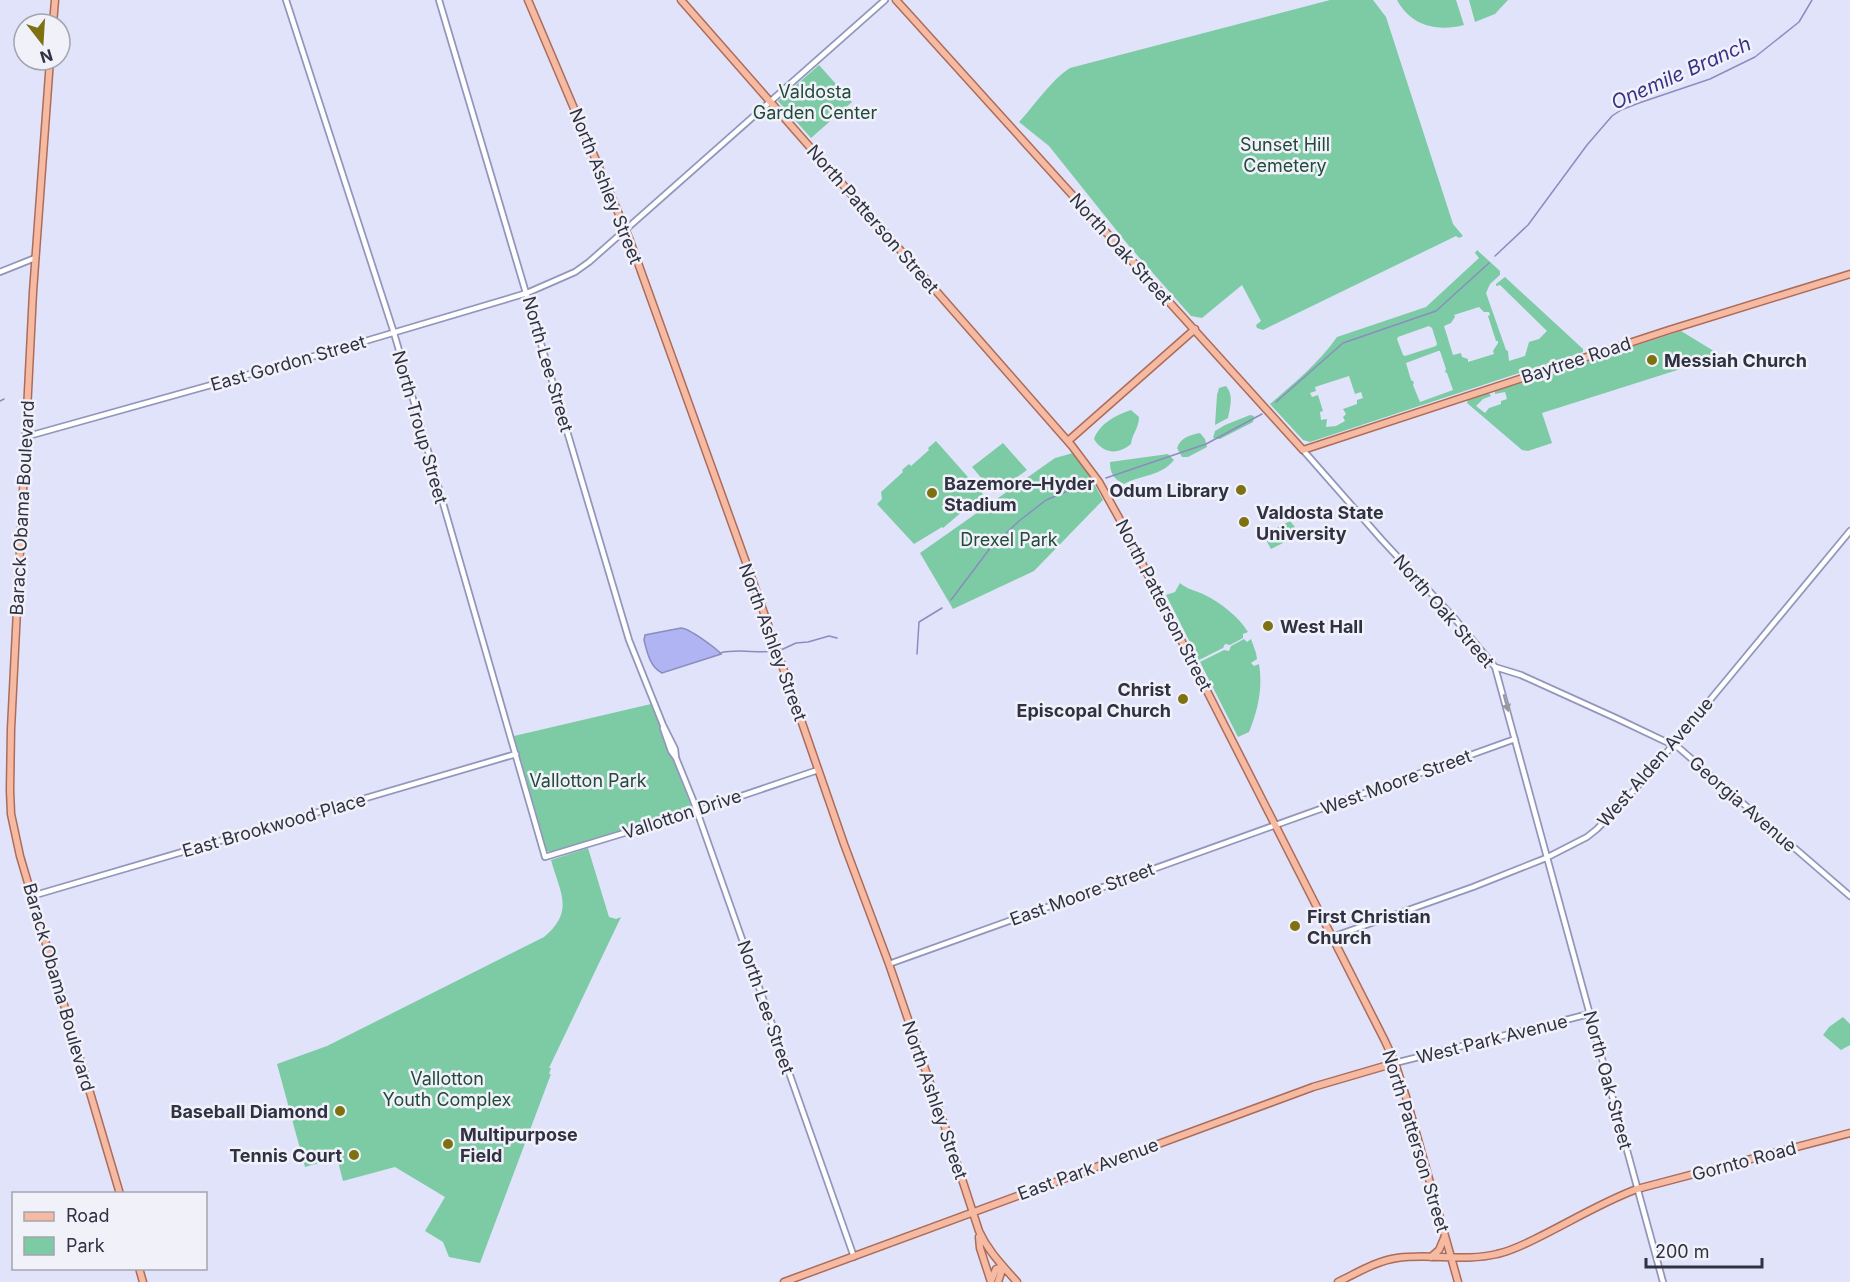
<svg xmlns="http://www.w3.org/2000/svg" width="1850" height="1282" font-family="Inter,sans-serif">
<rect width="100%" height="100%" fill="#e1e3fb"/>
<!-- green -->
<path fill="#7ccba5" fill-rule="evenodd" d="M1330,0H1373L1386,17L1453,224L1463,236L1459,238L1456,236L1263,330L1257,328L1256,325L1261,321L1242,285L1202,318L1191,316L1129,246L1049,146L1019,122C1035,105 1051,80 1070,68Z
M1397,0H1456L1464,25C1437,32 1411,26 1397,0Z
M1469,0H1508L1495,14L1475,22Z
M819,65L852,102L811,138L778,101Z
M1477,250L1500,271V275L1490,284L1486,293L1506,350L1508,351L1509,361L1525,356L1529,342L1539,339L1547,331L1500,285L1496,286V284L1505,277L1583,349V352L1310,442L1303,440L1270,404C1294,383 1319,363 1337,337L1426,307L1479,258L1475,253ZM1479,307L1484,312H1489L1490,315L1488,316L1496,341H1498V343L1493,351L1494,354L1468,362V359L1462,357L1461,353L1453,355L1444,326L1451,323L1455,317L1454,315ZM1429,326L1432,328L1437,344L1436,346L1405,356L1403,355L1397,339L1398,337ZM1438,351H1440L1446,369L1445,372L1447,373L1453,390L1420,402L1413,385L1414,382L1411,380L1406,363ZM1349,376L1355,394L1361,392L1363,398L1357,400V404L1343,409L1346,414L1343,417L1345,421L1336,426L1326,427L1327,419L1321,420L1320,412L1323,411L1318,395L1312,397L1310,393L1316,391L1315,387Z
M1681,331L1717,353L1712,359L1542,413L1552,443L1528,451L1522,450L1467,403L1468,400L1489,393L1491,396L1483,399L1476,406L1485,413L1489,408L1501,404V401L1507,399L1505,392L1495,394V391Z
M1226,386C1234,395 1230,407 1228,418L1215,425L1217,395L1219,388Z
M1131,410L1139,417C1139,428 1132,434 1131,444C1118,455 1103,454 1094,439C1100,423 1116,415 1131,410Z
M1250,415L1254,416L1253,422L1220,439L1213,438L1215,431L1225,425Z
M1200,433L1205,439L1207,447L1188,457H1182L1177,448C1181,437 1190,435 1200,433Z
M936,441L983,494L943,528L942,527L914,544L877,504L882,499L881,492L903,472L902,470L909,464L911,466L929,450L928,448Z
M1003,443L1027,470L994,493L972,467Z
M1073,453L1086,469L1103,500L1034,571L953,609L920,553L1055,458Z
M1168,454L1174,460C1160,477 1143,474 1124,484C1114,479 1110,474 1110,462Z
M1290,521L1295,527L1293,538L1271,549L1265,538V534Z
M1180,583C1186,589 1197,591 1205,595C1221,603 1239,617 1248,632L1243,634V638L1230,645L1225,644L1223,648L1199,660L1166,595L1175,592Z
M1244,639L1247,642L1251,639L1256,653L1257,659L1251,663L1254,666L1259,664C1263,688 1258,710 1249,732L1238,737L1200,662L1224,650L1229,651L1231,646Z
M651,704L692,808L553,853L547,851L514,736Z
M588,848L609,917L616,919L621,917L549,1068H551L549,1074H551L480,1263L449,1257L443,1242L425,1231L445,1197L395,1167L343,1181L337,1158L305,1167L277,1064L327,1046L544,937C575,911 560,893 551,860Z
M1843,1017L1850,1024V1045L1841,1050L1823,1035L1829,1027Z"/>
<!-- water -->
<path fill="#b1b4f3" stroke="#8a8dbe" stroke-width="1.5" d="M681,628C689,628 717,649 721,654L662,673C650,667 647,652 644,640L645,635Z"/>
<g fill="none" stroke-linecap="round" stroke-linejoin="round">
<!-- stream -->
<path stroke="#8a8dbe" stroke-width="1.5" d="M1495,256L1528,225L1587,145L1612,116L1621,110L1639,103L1710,79L1755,57L1799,22L1812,0
M0,401L4,399
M1276,402L1343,343L1436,311L1489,263
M1106,478L1206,444L1262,414
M951,600L991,547L1019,521L1046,500L1085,484
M781,650L796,643L808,642L829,636L837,638
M720,653C739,648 757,654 776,651
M917,654L919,622L942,608"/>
<defs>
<path id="minor" d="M286,0L394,333L545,857L697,811L818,770
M439,0L629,640L663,725L675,749L676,758
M0,272L35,258
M25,437L325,353L527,293L575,272L589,262L885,0
M1303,450L1382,540L1455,619L1495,667L1663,1282
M1495,667L1521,675L1618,719L1679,748L1850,896
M663,728L671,751L676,758L693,800L854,1257
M32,896L516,754
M1332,937L1473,887L1546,858L1587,837L1597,829L1629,796L1667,752L1850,531
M889,964L1515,739
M1395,1063L1589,1014"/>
<path id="major" d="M528,0L629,238L757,593L844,844L889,964L943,1121L979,1231C988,1251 1002,1265 1017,1282
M681,0L1072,446L1099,482L1119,518L1385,1041L1395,1063L1406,1097L1458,1282
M896,0L1303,450L1669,330L1850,274
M53,24L55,0
M50,60L33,292L11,729L10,790L11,814L20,856L120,1194
M1068,441L1195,329
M979,1237L980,1248L991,1282
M1431,1257L1439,1250L1445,1236
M139,1268L143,1282
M991,1281L996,1269L1003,1267
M784,1282L1313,1087L1395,1063
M998,1282L1003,1267
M1338,1282C1357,1273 1376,1261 1397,1258C1430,1253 1464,1262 1497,1254C1511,1251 1523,1245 1535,1239C1570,1222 1602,1202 1637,1189L1850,1133"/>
</defs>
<!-- minor casing -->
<use href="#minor" stroke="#9396bc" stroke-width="8"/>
<!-- major casing -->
<use href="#major" stroke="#ad6c58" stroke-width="9"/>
<!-- minor -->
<use href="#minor" stroke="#fff" stroke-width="4.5"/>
<!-- major -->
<use href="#major" stroke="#f6baa2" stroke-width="6"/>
</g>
<!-- one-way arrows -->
<defs><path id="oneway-solid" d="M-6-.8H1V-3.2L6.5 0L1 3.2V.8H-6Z" transform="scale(1.5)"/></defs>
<use fill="#9898a0" href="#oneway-solid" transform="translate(1506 703) rotate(75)"/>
<!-- markers -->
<g fill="#7d7112" stroke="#f1f1fa" stroke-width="2">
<circle cx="1652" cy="360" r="6"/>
<circle cx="1241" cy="490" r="6"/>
<circle cx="932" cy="493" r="6"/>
<circle cx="1244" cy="522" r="6"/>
<circle cx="1268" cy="626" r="6"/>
<circle cx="1183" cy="699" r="6"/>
<circle cx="1295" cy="926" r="6"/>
<circle cx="340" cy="1111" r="6"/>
<circle cx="448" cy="1144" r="6"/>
<circle cx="354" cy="1155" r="6"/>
</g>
<g text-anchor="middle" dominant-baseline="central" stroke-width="5" stroke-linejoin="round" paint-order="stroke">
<!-- park labels -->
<g font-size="18" fill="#224a38" stroke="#f1f1fa">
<text x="815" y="91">Valdosta<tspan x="815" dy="21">Garden Center</tspan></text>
<text x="1285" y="144">Sunset Hill<tspan x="1285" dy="21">Cemetery</tspan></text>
<text x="1009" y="539">Drexel Park</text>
<text x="588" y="780">Vallotton Park</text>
<text x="447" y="1078">Vallotton<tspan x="447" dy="21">Youth Complex</tspan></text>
</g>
<!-- street labels -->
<g font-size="18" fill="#303141" stroke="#f1f1fa">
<text transform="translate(606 186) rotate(68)">North Ashley Street</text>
<text transform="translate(873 219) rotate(49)">North Patterson Street</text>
<text transform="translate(1121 249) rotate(48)">North Oak Street</text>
<text transform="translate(1576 360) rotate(-18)">Baytree Road</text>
<text transform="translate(288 363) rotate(-16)">East Gordon Street</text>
<text transform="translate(548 364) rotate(74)">North Lee Street</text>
<text transform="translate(420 427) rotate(74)">North Troup Street</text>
<text transform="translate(22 508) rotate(-87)">Barack Obama Boulevard</text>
<text transform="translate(1164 605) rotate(63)">North Patterson Street</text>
<text transform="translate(1444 611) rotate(49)">North Oak Street</text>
<text transform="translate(773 642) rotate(70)">North Ashley Street</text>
<text transform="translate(1655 762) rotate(-49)">West Alden Avenue</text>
<text transform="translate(1396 782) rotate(-20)">West Moore Street</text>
<text transform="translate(1743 804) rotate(41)">Georgia Avenue</text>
<text transform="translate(682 814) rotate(-18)">Vallotton Drive</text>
<text transform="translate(274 825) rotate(-16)">East Brookwood Place</text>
<text transform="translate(1082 894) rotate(-20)">East Moore Street</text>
<text transform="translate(59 987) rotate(74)">Barack Obama Boulevard</text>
<text transform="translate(766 1007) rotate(71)">North Lee Street</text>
<text transform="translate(1492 1039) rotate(-14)">West Park Avenue</text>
<text transform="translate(1608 1080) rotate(75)">North Oak Street</text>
<text transform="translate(935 1100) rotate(71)">North Ashley Street</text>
<text transform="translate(1416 1141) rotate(73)">North Patterson Street</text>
<text transform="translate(1744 1161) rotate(-15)">Gornto Road</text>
<text transform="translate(1088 1169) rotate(-20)">East Park Avenue</text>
</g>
<!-- poi labels -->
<g font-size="18" font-weight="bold" fill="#303141" stroke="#f1f1fa" text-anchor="start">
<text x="1664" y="360">Messiah Church</text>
<text x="944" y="483">Bazemore–Hyder<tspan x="944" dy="21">Stadium</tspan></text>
<text x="1229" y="490" text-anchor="end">Odum Library</text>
<text x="1256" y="512">Valdosta State<tspan x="1256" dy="21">University</tspan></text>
<text x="1280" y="626">West Hall</text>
<text x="1171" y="689" text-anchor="end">Christ<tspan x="1171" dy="21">Episcopal Church</tspan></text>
<text x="1307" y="916">First Christian<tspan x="1307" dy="21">Church</tspan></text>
<text x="328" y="1111" text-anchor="end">Baseball Diamond</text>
<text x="460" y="1134">Multipurpose<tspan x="460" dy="21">Field</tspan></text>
<text x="342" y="1155" text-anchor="end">Tennis Court</text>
</g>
<!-- water labels -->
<g font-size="20" font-style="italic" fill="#3a3189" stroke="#f1f1fa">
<text transform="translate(1681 73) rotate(-24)">Onemile Branch</text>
</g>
</g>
<!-- legend -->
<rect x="12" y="1192" width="195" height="78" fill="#f1f1fa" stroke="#a4a4b0" stroke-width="1.5"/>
<rect x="24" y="1212" width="30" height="9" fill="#f6baa2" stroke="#a4a4b0" stroke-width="1.5"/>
<text x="66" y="1222" font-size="18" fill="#303141">Road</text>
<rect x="24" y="1237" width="30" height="18" fill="#7ccba5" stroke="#a4a4b0" stroke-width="1.5"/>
<text x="66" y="1252" font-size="18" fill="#303141">Park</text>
<!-- north arrow -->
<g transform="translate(42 42) rotate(163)"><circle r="28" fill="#f1f1fa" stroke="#a4a4b0" stroke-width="1.5"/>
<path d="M0-4.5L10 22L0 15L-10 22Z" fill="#7d7112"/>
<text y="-9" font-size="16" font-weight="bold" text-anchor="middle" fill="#303141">N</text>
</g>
<!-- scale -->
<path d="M1646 1258v9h116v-9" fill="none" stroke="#303141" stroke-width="3"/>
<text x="1655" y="1258" font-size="18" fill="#303141" stroke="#f1f1fa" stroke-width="4.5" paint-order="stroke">200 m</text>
</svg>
